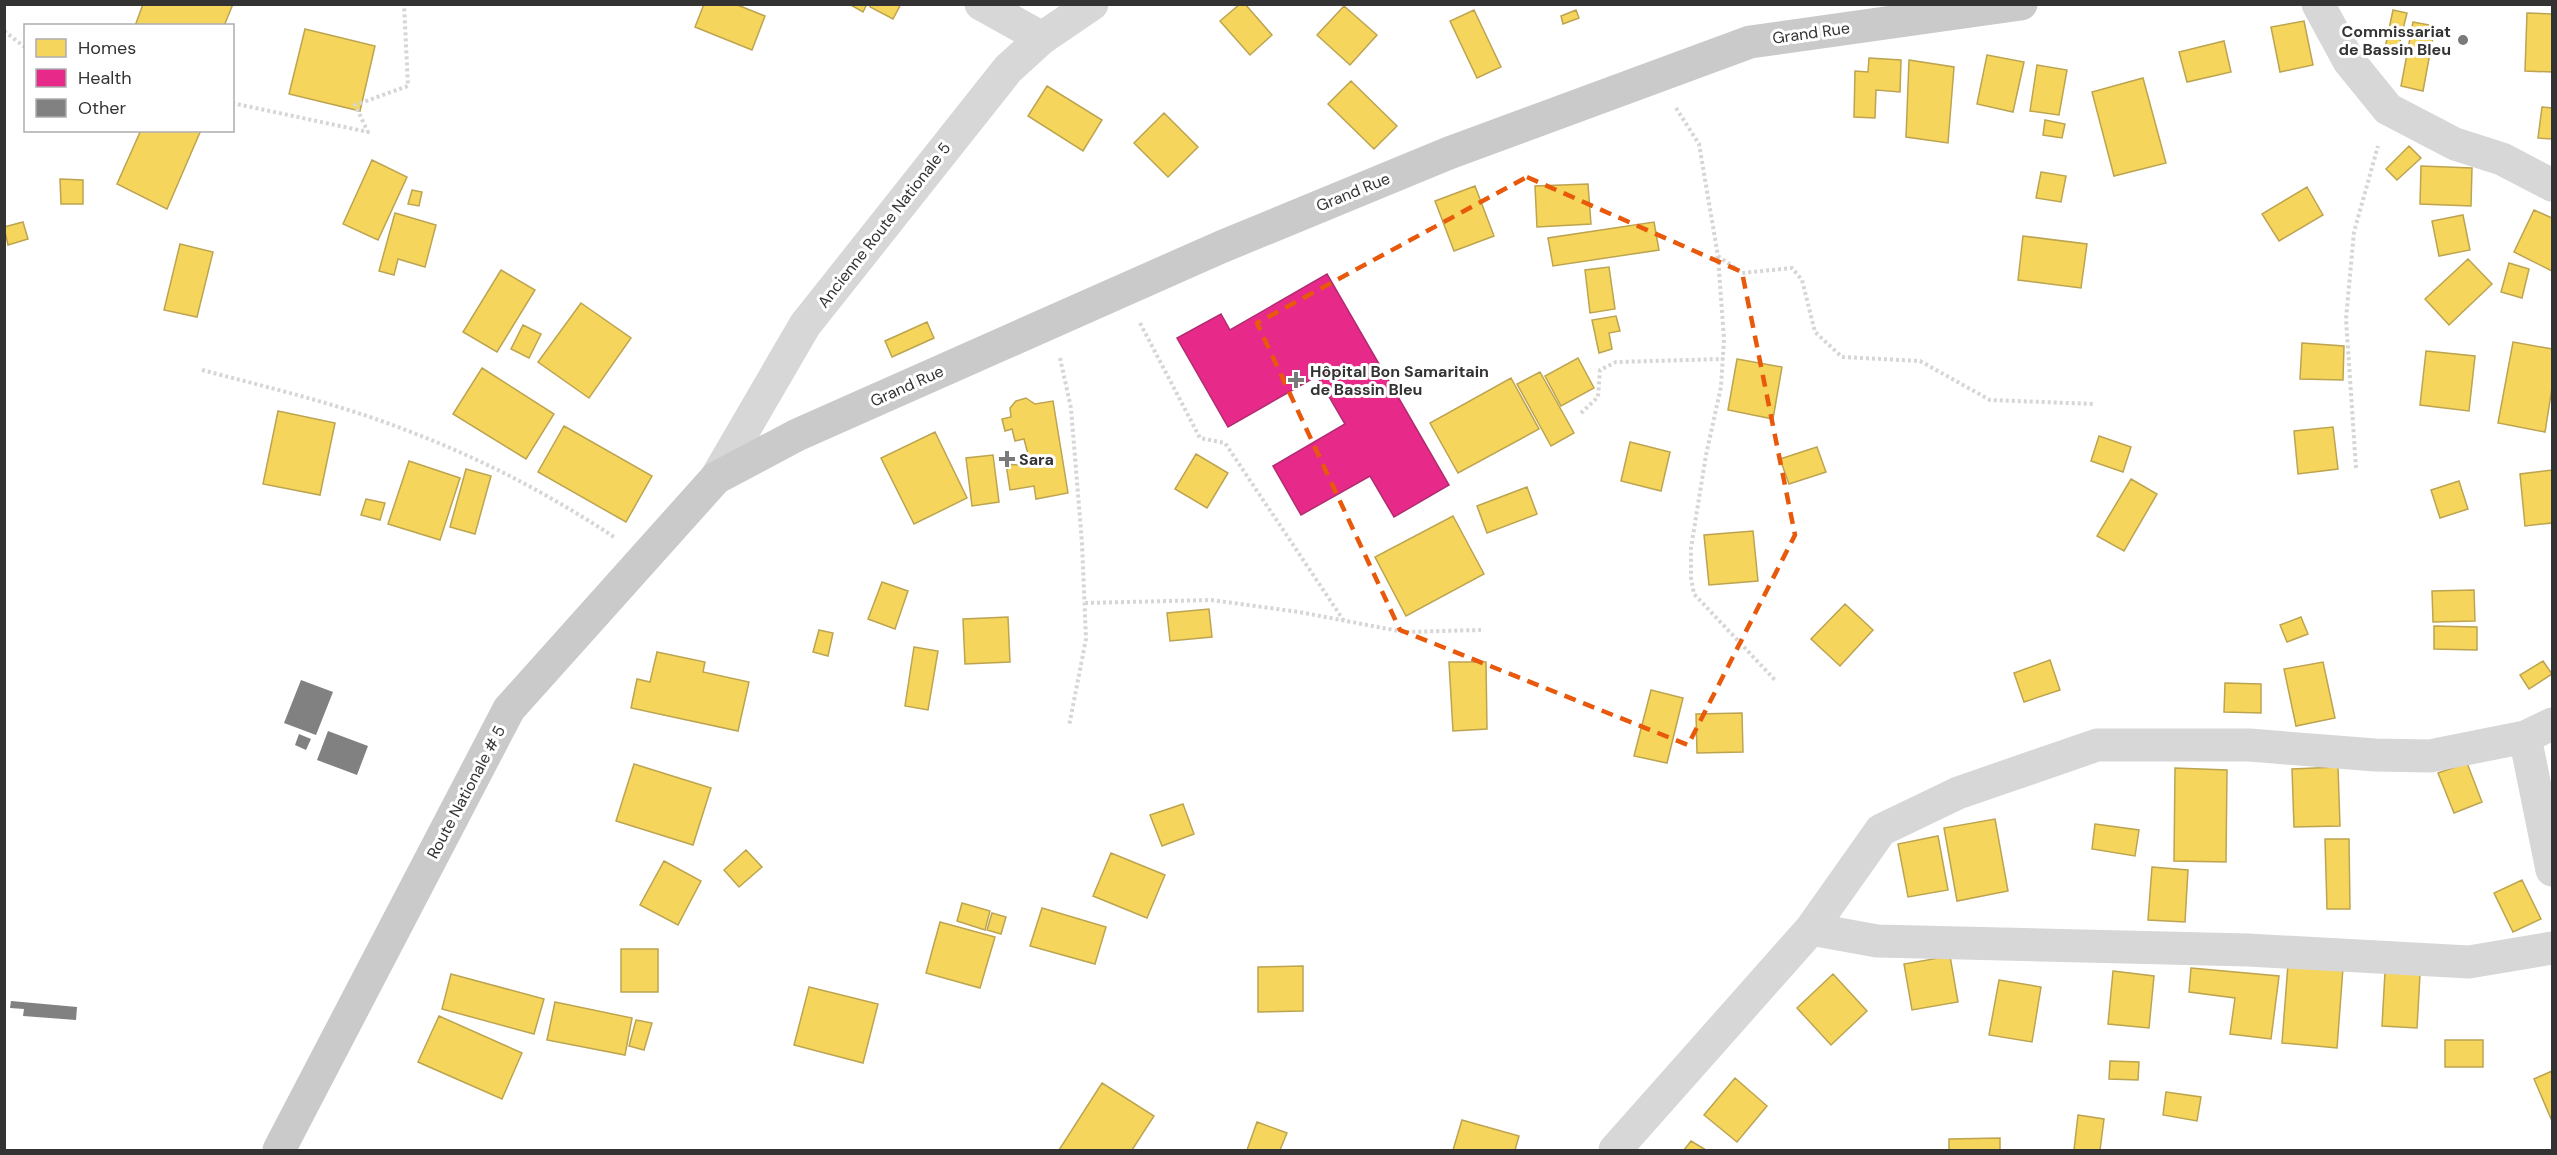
<svg xmlns="http://www.w3.org/2000/svg" width="2557" height="1155" font-family="'DM Sans',sans-serif">
<rect width="100%" height="100%" fill="#fff"/>
<!-- homes -->
<path fill="#f6d55c" stroke="#bca450" stroke-width="1.5" d="M143,4H233L224,26H135Z
M704,4H735L765,16L752,50L695,27Z
M849,4H867L863,12Z
M871,4H901L893,19L870,7Z
M1240,4H1245L1272,35L1250,55L1220,21Z
M1344,6L1377,35L1350,65L1317,35Z
M1474,10L1501,67L1477,78L1450,21Z
M1576,10L1579,18L1563,24L1561,16Z
M2393,10L2407,13L2398,50L2385,48Z
M2527,13L2552,14V72L2525,71Z
M2304,21L2313,65L2280,72L2271,27Z
M2413,22L2435,26L2423,91L2401,86Z
M305,29L375,46L360,111L289,94Z
M2224,41L2231,72L2187,82L2179,52Z
M1987,55L2024,62L2013,112L1977,104Z
M1869,58L1901,60L1900,92L1876,90L1875,118L1854,117L1855,71L1868,72Z
M1909,60L1954,67L1948,143L1906,137Z
M2037,65L2067,70L2059,115L2030,111Z
M2143,78L2166,163L2114,176L2092,92Z
M1351,81L1397,126L1374,149L1328,104Z
M1047,86L1102,120L1083,151L1028,116Z
M2542,107L2552,108V139L2538,138Z
M1164,113L1198,147L1168,177L1134,143Z
M2045,120L2065,124L2062,138L2043,135Z
M141,130H201L167,209L117,184Z
M2409,146L2421,158L2397,180L2386,169Z
M372,160L407,177L378,240L343,224Z
M2421,166L2472,168L2471,206L2420,204Z
M2041,172L2066,176L2061,202L2036,198Z
M60,179L83,180V204H61Z
M1588,184L1591,224L1537,227L1535,186Z
M1475,186L1494,236L1454,251L1435,201Z
M2307,187L2323,215L2279,241L2262,214Z
M412,190L422,192L419,206L408,204Z
M2534,210L2552,218V271L2514,252Z
M395,213L436,225L425,267L398,259L394,275L379,271Z
M2463,215L2470,250L2439,256L2432,221Z
M23,222L28,239L8,245L4,227Z
M1654,222L1659,250L1553,266L1548,238Z
M2023,236L2087,244L2081,288L2018,280Z
M180,244L213,252L197,317L164,310Z
M2468,259L2492,284L2449,325L2425,299Z
M2509,263L2529,269L2522,298L2501,292Z
M1609,267L1615,309L1590,313L1585,270Z
M501,270L535,290L497,352L463,332Z
M581,303L631,338L589,398L538,362Z
M1616,316L1620,331L1609,333L1612,349L1599,353L1592,320Z
M927,322L934,338L892,357L885,341Z
M523,325L541,334L529,358L511,349Z
M2513,342L2552,349V388L2545,432L2498,423Z
M2302,343L2344,346L2343,380L2300,379Z
M2426,351L2475,356L2469,411L2420,405Z
M1578,358L1594,388L1561,406L1545,376Z
M1737,359L1782,367L1773,419L1728,410Z
M482,368L554,414L526,459L453,414Z
M1540,372L1574,433L1551,446L1517,384Z
M1511,378L1539,429L1458,473L1430,423Z
M1026,398L1035,404L1053,401L1068,493L1036,499L1034,486L1010,490L1006,464L1031,466L1024,439L1015,441L1012,429L1005,431L1002,419L1011,417L1010,408L1016,401Z
M278,411L335,423L320,495L263,484Z
M564,426L652,476L626,522L538,472Z
M2333,427L2338,469L2298,474L2294,431Z
M935,432L967,498L914,524L881,458Z
M2099,436L2131,447L2123,472L2091,461Z
M1630,442L1670,452L1661,491L1621,481Z
M1817,447L1826,472L1789,484L1780,459Z
M1196,454L1228,473L1207,508L1175,489Z
M993,455L999,502L972,506L966,458Z
M409,461L460,478L440,540L388,524Z
M466,469L491,476L475,534L450,527Z
M2552,470V523L2525,526L2520,474Z
M2131,479L2157,494L2124,551L2097,536Z
M2459,481L2468,509L2440,518L2431,490Z
M1527,487L1537,514L1487,533L1477,506Z
M366,499L385,503L380,520L361,515Z
M1453,516L1484,574L1406,616L1375,557Z
M1753,531L1758,581L1709,585L1704,535Z
M882,582L908,591L895,629L868,619Z
M2474,590L2475,621L2433,622L2432,591Z
M1845,604L1873,630L1840,666L1811,639Z
M1209,609L1212,637L1170,641L1167,613Z
M1008,617L1010,662L965,664L963,619Z
M2301,617L2308,634L2287,642L2280,625Z
M2434,626L2477,627V650L2434,649Z
M819,630L833,633L828,656L813,652Z
M914,647L938,651L928,710L905,706Z
M657,652L705,662L703,672L749,682L738,731L631,708L637,679L650,682Z
M2050,660L2060,690L2024,702L2014,673Z
M2543,661L2552,674L2529,689L2520,675Z
M1449,662H1486L1487,729L1453,731Z
M2323,662L2335,718L2296,726L2284,669Z
M2225,683L2261,684V713L2224,712Z
M1651,690L1683,698L1667,763L1634,756Z
M1742,713L1743,752L1697,753L1696,714Z
M2467,763L2482,802L2454,813L2438,773Z
M634,764L711,788L693,845L616,821Z
M2338,767L2340,826L2294,827L2292,769Z
M2175,768L2227,770L2226,862L2174,861Z
M1183,804L1194,834L1162,846L1150,815Z
M1995,819L2008,891L1957,901L1944,828Z
M2095,824L2139,830L2135,856L2092,849Z
M1938,836L1948,890L1908,897L1898,844Z
M2325,839H2349L2350,909H2327Z
M746,850L762,867L739,887L724,870Z
M1111,853L1165,875L1147,918L1093,896Z
M664,861L701,881L678,925L640,905Z
M2152,867L2188,870L2185,922L2148,920Z
M2522,880L2541,919L2513,932L2494,893Z
M962,903L990,911L985,930L957,921Z
M1042,908L1106,927L1095,964L1030,946Z
M992,913L1006,917L1001,934L987,930Z
M940,922L995,937L980,988L926,973Z
M621,949H658V992H621Z
M1950,956L1958,1002L1912,1010L1904,964Z
M2288,964L2343,968L2337,1048L2282,1043Z
M1303,966V1011L1258,1012V967Z
M2191,968L2279,976L2271,1039L2230,1034L2235,998L2189,992Z
M2113,971L2154,976L2149,1028L2108,1024Z
M2385,972L2420,974L2417,1028L2382,1026Z
M451,974L544,999L534,1034L442,1009Z
M1833,974L1867,1011L1831,1045L1797,1008Z
M1999,980L2041,987L2032,1042L1989,1035Z
M809,987L878,1004L863,1063L794,1045Z
M555,1002L632,1018L625,1055L547,1040Z
M439,1016L522,1053L502,1099L418,1062Z
M636,1020L652,1023L644,1050L629,1046Z
M2445,1040H2483V1067H2445Z
M2110,1061L2139,1062L2138,1080L2109,1079Z
M2552,1071V1121L2534,1079Z
M1735,1078L1767,1106L1737,1142L1704,1115Z
M1102,1083L1154,1116L1132,1150H1059Z
M2166,1092L2201,1097L2197,1121L2163,1115Z
M2078,1115L2104,1119L2100,1150H2074Z
M1462,1120L1519,1136L1515,1150H1453Z
M1257,1122L1287,1133L1280,1150H1247Z
M2000,1138V1150H1949V1139Z
M1691,1141L1706,1150H1684Z"/>
<!-- health -->
<path fill="#e7298a" stroke="#b12c70" stroke-width="1.5" d="M1327,274L1449,485L1394,517L1370,476L1301,515L1273,466L1345,424L1317,376L1228,427L1177,338L1221,314L1230,330Z"/>
<!-- building -->
<path fill="#818181" d="M301,680L333,692L316,735L284,723Z
M328,731L368,746L357,775L317,760Z
M299,734L311,739L306,750L295,745Z
M11,1001L77,1007L76,1020L23,1016L24,1009L10,1008Z"/>
<g fill="none" stroke-linecap="round" stroke-linejoin="round">
<!-- path -->
<path stroke="#d6d6d6" stroke-width="4" stroke-dasharray="3 3" stroke-linecap="butt" d="M4,31L26,48
M232,103L368,132L355,105L408,86L404,4
M1676,108L1699,144L1718,256L1742,273L1792,268L1802,280L1815,332L1842,357L1920,361L1990,400L2095,404
M1718,256L1724,339L1721,387L1706,455L1691,548V578L1694,594L1775,680
M1140,323L1200,438L1225,443L1344,621
M1060,358L1071,408L1082,543L1086,639L1069,726
M202,370C274,389 347,406 416,434C486,461 552,496 614,537
M1581,413L1598,397L1600,370L1616,362L1723,359
M2356,468L2346,319L2354,232L2378,146
M1085,603L1211,600L1299,612L1404,632L1481,630"/>
<!-- minor -->
<path stroke="#d7d7d7" stroke-width="33" d="M981,4L1042,38
M2318,4L2349,61L2388,109L2455,144L2502,159L2552,185
M716,478L805,325L1008,69L1042,38L1092,4
M2525,737L2552,870
M1811,929L1877,941L2248,950L2469,962L2552,948
M1615,1150L1811,929L1881,830L1958,793L2097,745H2249L2375,755L2430,756L2525,737L2552,724"/>
<!-- primary -->
<path stroke="#cacaca" stroke-width="33" d="M279,1150L509,709L716,478L797,435L1221,247L1449,153L1750,42L2021,4"/>
</g>
<!-- marked area -->
<path fill="none" stroke="#e8590c" stroke-width="4.5" stroke-dasharray="12 8" stroke-linejoin="round" d="M1527,177L1742,272L1795,535L1688,745L1400,630L1257,323Z"/>
<!-- markers -->
<g fill="#7a7a7a" stroke="#fff" stroke-width="2">
<circle cx="2463" cy="40" r="6"/>
<path d="M1293 371h6v6h6v6h-6v6h-6v-6h-6v-6h6z"/>
<path d="M1004 450h6v6h6v6h-6v6h-6v-6h-6v-6h6z"/>
</g>
<g text-anchor="middle" dominant-baseline="central" stroke-width="6" stroke-linejoin="round" paint-order="stroke">
<!-- poi labels -->
<g font-size="16" font-weight="bold" fill="#333" stroke="#fff" text-anchor="start">
<text x="2451" y="31" text-anchor="end">Commissariat<tspan x="2451" dy="18">de Bassin Bleu</tspan></text>
<text x="1310" y="371">Hôpital Bon Samaritain<tspan x="1310" dy="18">de Bassin Bleu</tspan></text>
<text x="1019" y="459">Sara</text>
</g>
<!-- street labels -->
<g font-size="16" fill="#333" stroke="#fff">
<text transform="translate(1811 33) rotate(-8)">Grand Rue</text>
<text transform="translate(1353 192) rotate(-22)">Grand Rue</text>
<text transform="translate(884 225) rotate(-52)">Ancienne Route Nationale 5</text>
<text transform="translate(907 386) rotate(-24)">Grand Rue</text>
<text transform="translate(466 792) rotate(-62)">Route Nationale # 5</text>
</g>
</g>
<!-- border -->
<rect width="2557" height="1155" fill="none" stroke="#333333" stroke-width="12"/>
<!-- legend -->
<rect x="24" y="24" width="210" height="108" fill="#ffffff" stroke="#adadad" stroke-width="1.5"/>
<rect x="36" y="39" width="30" height="18" fill="#f6d55c" stroke="#adadad" stroke-width="1.5"/>
<text x="78" y="54" font-size="18" fill="#333333">Homes</text>
<rect x="36" y="69" width="30" height="18" fill="#e7298a" stroke="#adadad" stroke-width="1.5"/>
<text x="78" y="84" font-size="18" fill="#333333">Health</text>
<rect x="36" y="99" width="30" height="18" fill="#818181" stroke="#adadad" stroke-width="1.5"/>
<text x="78" y="114" font-size="18" fill="#333333">Other</text>
</svg>
